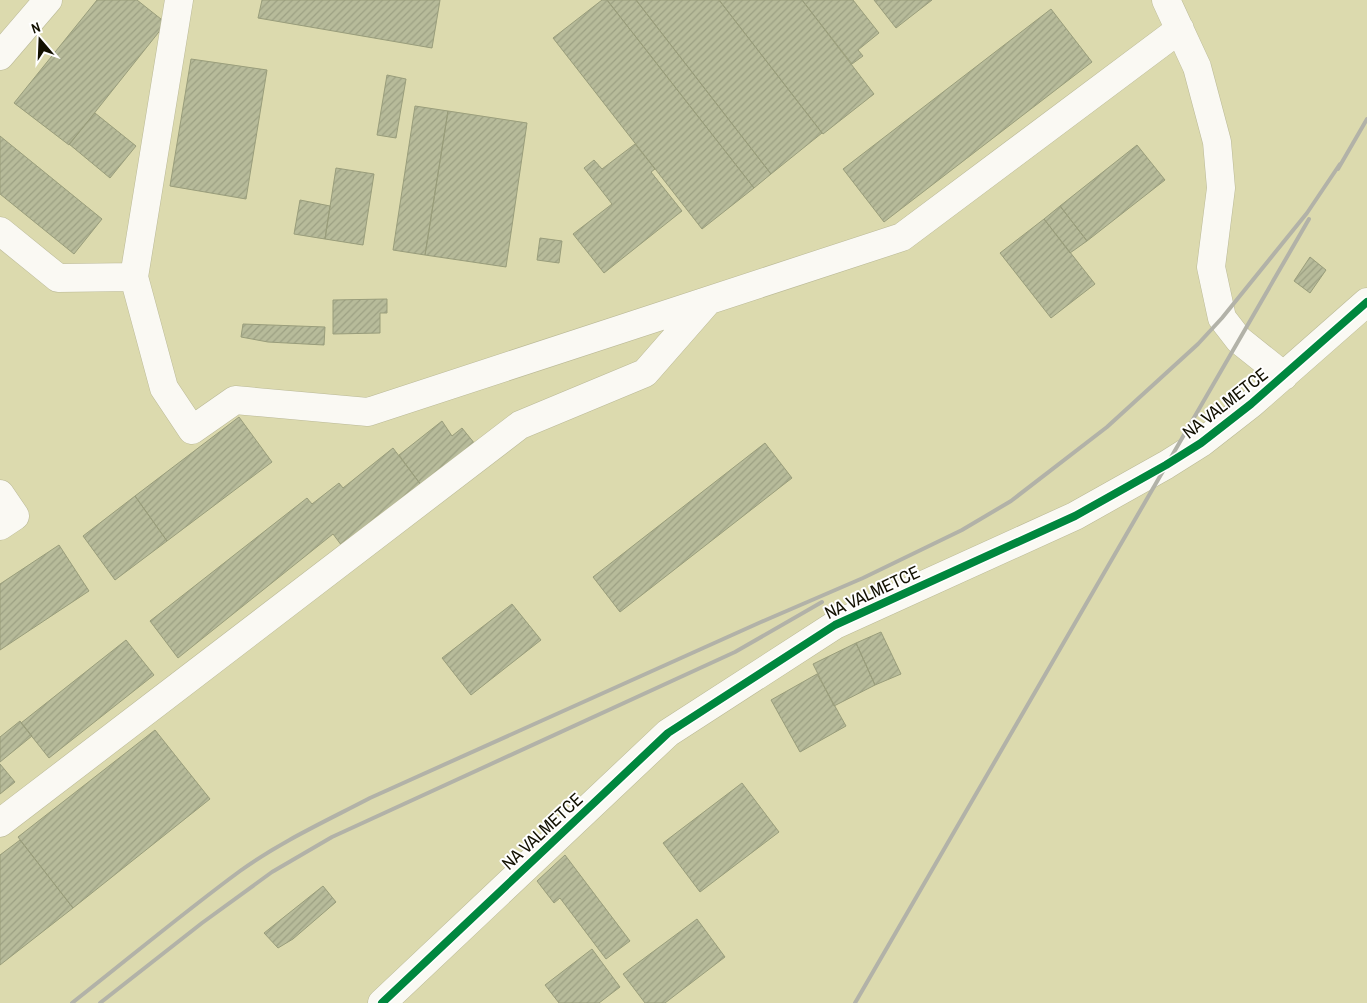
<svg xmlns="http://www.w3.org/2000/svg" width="1367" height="1003" font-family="'Archivo Narrow',sans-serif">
<defs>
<pattern id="building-hatch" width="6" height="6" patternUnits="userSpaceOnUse" patternTransform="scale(1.25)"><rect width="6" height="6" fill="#b7bb9a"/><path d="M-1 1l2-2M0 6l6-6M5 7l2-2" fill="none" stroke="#9ca083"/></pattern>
</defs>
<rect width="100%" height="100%" fill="#dcdaae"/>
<!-- building -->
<path fill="url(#building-hatch)" stroke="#999d7b" d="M97,0H137L166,23L69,145L14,103Z
M262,0H440L432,48L258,18Z
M602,0H607L754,188L702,229L553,38Z
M607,0H636L771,174L754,188Z
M636,0H719L822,133L771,174Z
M719,0H802L874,94L823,134Z
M802,0H853L879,33L858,50L863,56L852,64Z
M874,0H932L896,28Z
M1051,9L1092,62L884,222L843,169Z
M191,59L267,70L246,199L170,186Z
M387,75L406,79L396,138L377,135Z
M415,106L448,111L425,255L393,250Z
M448,111L527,123L506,267L425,255Z
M95,113L136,146L110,178L69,144Z
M0,136L102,219L74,254L0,194Z
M635,144L655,169L651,172L682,211L604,273L573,234L612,204L584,168L594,160L602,169Z
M1137,145L1165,180L1087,241L1060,206Z
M336,168L374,174L363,245L325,239Z
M300,200L330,206L325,239L294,234Z
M1060,206L1087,241L1070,253L1044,219Z
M1044,219L1095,284L1051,318L1000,253Z
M540,238L562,241L559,263L537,260Z
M1310,257L1326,270L1310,293L1294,281Z
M387,299V313H380V333L333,334V300Z
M243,324L325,327L324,345L268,342L241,337Z
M239,417L272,462L167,541L135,496Z
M442,421L452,436L462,428L475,444L421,485L399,455Z
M765,443L792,478L620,612L593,577Z
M393,448L421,485L342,546L333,534L178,658L150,621L307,498L312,504L339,483L343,488Z
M135,496L167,541L115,580L83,536Z
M59,545L89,591L0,650V584Z
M512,604L541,640L471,695L442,658Z
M881,632L901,674L875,685L856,643Z
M126,640L154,675L49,758L21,723Z
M856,643L875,685L834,706L813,664Z
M817,674L846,726L800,752L771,700Z
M20,721L32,736L0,762V737Z
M155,730L210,799L73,908L18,837Z
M0,764L15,782L0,794Z
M742,783L779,832L700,892L663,843Z
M20,840L73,908L0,965V855Z
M565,855L630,941L606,959L560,898L554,903L537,881Z
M323,886L336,902L293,939L278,948L264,933Z
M697,919L725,957L665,1003H645L623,974Z
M592,949L620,987L599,1003H559L545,985Z"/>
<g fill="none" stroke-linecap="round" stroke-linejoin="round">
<defs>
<path id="minor" d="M179,0L134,277L164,388L192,430L235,400L368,412L902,237L1180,29
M1166,0L1197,67L1217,142L1221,188L1211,267L1222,318L1239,340L1284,376
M0,56L48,0
M0,231L58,278L134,277
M0,494L15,516L0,526
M0,823L520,425L645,373L708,301
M382,1003L668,733L835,625L1075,516L1166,465L1201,443L1251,404L1367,302"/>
</defs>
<!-- minor casing -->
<use href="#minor" stroke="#bab996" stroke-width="29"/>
<!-- minor -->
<use href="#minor" stroke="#faf9f3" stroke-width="28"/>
<!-- rail -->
<path stroke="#b2b2a8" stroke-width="4" d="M1338,169L1367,119
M72,1003C128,959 183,913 240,871C280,842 326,821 370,798L761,622L863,578L962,530L1011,501L1107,427L1198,344L1222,318L1307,213L1340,164
M100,1003L202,923L272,872L332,837L735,652L822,602
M855,1003L1309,219"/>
<defs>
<path id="cycleway" d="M382,1003L668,733L835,625L1075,516L1166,465L1201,443L1251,404L1367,302"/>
</defs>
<!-- cycleway casing -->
<use href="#cycleway" stroke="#fff" stroke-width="11"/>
<!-- cycleway -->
<use href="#cycleway" stroke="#00873e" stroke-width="8"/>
</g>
<g text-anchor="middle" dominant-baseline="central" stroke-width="4" stroke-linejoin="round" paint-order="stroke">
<!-- street labels -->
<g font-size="18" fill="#121000" stroke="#fff">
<text transform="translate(1225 403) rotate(-38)">NA VALMETCE</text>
<text transform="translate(872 592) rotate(-25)">NA VALMETCE</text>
<text transform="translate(542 831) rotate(-43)">NA VALMETCE</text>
</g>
</g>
<!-- north arrow -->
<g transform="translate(40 40) rotate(341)" stroke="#ffffff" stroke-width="4" paint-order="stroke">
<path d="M0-4L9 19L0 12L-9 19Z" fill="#121000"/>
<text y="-8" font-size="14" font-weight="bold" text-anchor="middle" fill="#121000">N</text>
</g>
</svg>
